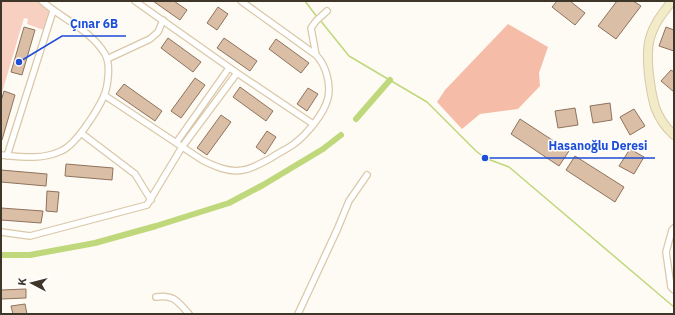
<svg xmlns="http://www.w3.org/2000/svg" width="675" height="315" font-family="'IBM Plex Sans',sans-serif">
<rect width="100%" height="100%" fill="#fefaf4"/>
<!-- green -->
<path fill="#f8d0c1" d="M1,1H42L53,11L46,31L27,24L28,19L24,18L1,96Z"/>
<!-- forest -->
<path fill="#f5bda7" d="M508,24L548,47L539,73L540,86L518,109L480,114L462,129L437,102L445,90Z"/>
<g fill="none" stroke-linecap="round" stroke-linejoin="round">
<!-- stream -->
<path stroke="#c0d87c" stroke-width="1.5" d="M305,1L317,17
M320,20L349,56L427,102L476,151L485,158L509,167L674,307"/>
<!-- canal -->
<path stroke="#c0d87c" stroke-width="6" d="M356,119L390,80
M1,255H30L95,243L156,226L229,203L263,185L323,149L341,135"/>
</g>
<!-- building -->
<path fill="#dbbea6" stroke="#8e735d" d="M153,1H174L187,10L180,20Z
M557,1H570L585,13L575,25L552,7Z
M617,1H633L641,6L616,39L598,26Z
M218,7L228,14L217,30L207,23Z
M24,27L35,30L22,75L11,72Z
M666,27L674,30V51L659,46Z
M168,38L201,62L193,72L161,48Z
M224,38L257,61L250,71L217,48Z
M276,39L309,63L301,73L269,49Z
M671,70L674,72V92L661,81Z
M195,78L205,85L181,118L171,111Z
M124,84L162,111L155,121L116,94Z
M240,87L273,111L266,121L233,97Z
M308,88L318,94L307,111L297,104Z
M4,91L15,95L2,140H1V101Z
M610,103L612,120L593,123L590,106Z
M575,108L578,125L558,128L555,111Z
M634,109L645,126L630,135L620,117Z
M221,115L231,122L207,155L197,148Z
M520,119L569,151L559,166L511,134Z
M267,131L276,137L265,154L256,147Z
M630,149L644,157L634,174L619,166Z
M575,156L624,187L615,202L566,170Z
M66,164L113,168L112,180L65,176Z
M1,170L47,174L46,186L1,182Z
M47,191L59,192L57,212L46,211Z
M1,208L43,211L41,223L1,220Z
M26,289V298L1,299V290Z
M25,304L27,314H13L11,306Z"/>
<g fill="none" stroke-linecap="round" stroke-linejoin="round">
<defs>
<path id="street" d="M135,1L237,73L313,124
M316,55L311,28L316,21L327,11
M107,59L150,39L158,32L163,20
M104,95L202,160C214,166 229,173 243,170C252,169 263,162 271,158C278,153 287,149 294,144C307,134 324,114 328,98C331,84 326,65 316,55L241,1
M81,133L135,174L151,200
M176,143L229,68
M1,155C22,157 42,160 61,151C76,145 97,111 104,96C108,86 111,64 105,54C91,30 62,19 42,1
M7,156L53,11
M674,228L672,230L666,252L671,287L674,290
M1,232L30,236L147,205L182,147L237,73
M156,297C174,294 178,302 189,314
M298,314L337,230L349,201L367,175"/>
<path id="secondary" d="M672,1C663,13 654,23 650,38C645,56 650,89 655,107C659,118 666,128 674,135"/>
</defs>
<!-- street casing -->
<use href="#street" stroke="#dac8a8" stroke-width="8"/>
<!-- secondary casing -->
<use href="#secondary" stroke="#dac8a8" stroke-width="10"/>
<!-- street -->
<use href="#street" stroke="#fff" stroke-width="5.5"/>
<!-- secondary -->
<use href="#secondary" stroke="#f1ecc7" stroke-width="8"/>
</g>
<!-- callouts -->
<path fill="none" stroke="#1d4ed8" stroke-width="1.5" d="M19 62L62 36H126M485 158L540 158H655"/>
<g fill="#1d4ed8" stroke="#fff" stroke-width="1.5">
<circle cx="19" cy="62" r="4"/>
<circle cx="485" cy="158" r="4"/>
</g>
<g font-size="12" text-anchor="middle" font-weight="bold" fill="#1d4ed8" stroke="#fff" stroke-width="3" stroke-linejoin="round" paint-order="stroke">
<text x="94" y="28">Çınar 6B</text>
<text x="598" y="150">Hasanoğlu Deresi</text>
</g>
<!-- border -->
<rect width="675" height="315" fill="none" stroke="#3d3629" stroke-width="4"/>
<!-- north arrow -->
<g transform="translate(32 283) rotate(277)" stroke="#ffffff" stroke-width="3" paint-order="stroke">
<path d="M0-3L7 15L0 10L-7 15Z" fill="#3d3629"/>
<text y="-6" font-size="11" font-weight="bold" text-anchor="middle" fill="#3d3629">K</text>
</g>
</svg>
